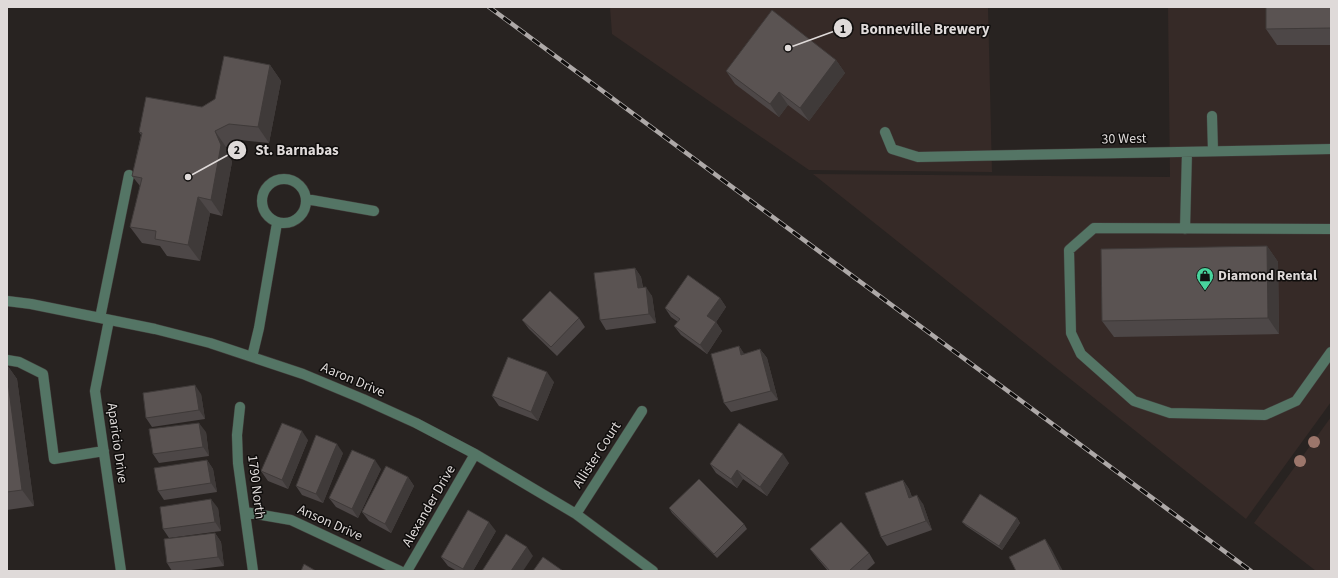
<svg xmlns="http://www.w3.org/2000/svg" width="1338" height="578" font-family="'Source Sans 3',sans-serif">
<rect width="100%" height="100%" fill="#282321"/>
<!-- built -->
<path fill="#362a27" d="M610,7H988L992,172L809,170L612,34Z
M1168,7H1331V402L1246,519L813,174L1170,177Z
M1331,417V571H1316L1254,523Z"/>
<g fill="none" stroke-linecap="round" stroke-linejoin="round">
<defs>
<path id="minor" d="M1212,116L1213,151
M885,132L892,149L918,157L1331,149
M262 201a22 22 0 1 1 44 0a22 22 0 1 1-44 0Z
M306,199L374,211
M1185,229L1187,152
M1331,229L1094,228L1069,250L1071,333L1081,354L1134,401L1170,413L1265,415L1296,401L1331,352
M7,301L31,304L155,329L210,343L303,374L363,399L416,423L475,454L576,514L653,571
M100,318L129,175
M109,320L95,391L121,571
M252,357L259,328L277,223
M7,360L19,362L43,374L54,459L104,451
M240,407L237,435L238,463L253,571
M245,512L291,520L400,571
M576,514L642,411
M407,571L475,454"/>
</defs>
<!-- minor casing -->
<use href="#minor" stroke="#423d3b" stroke-width="11"/>
<!-- minor -->
<use href="#minor" stroke="#547565" stroke-width="10"/>
<defs>
<path id="rail" d="M489,7L1251,571"/>
</defs>
<!-- rail casing -->
<use href="#rail" stroke="#aea9a8" stroke-width="4.5"/>
<!-- rail -->
<use href="#rail" stroke="#0f0d0c" stroke-width="3" stroke-dasharray="9" stroke-linecap="butt"/>
</g>
<!-- trees -->
<g fill="#9c766b">
<circle cx="1314" cy="442" r="6"/>
<circle cx="1300" cy="461" r="6"/>
</g>
<!-- wall -->
<path fill="#4d4747" d="M1331,7V45H1277L1266,29Z
M836,60L845,73L809,121L788,105L779,117L735,84L726,71Z
M270,65L281,81L269,143L240,140L226,147L232,162L222,216L210,213L200,261L167,256L160,246L142,243L130,227L140,186L132,176L141,135L139,132L202,107Z
M1267,246L1278,262L1279,334L1114,337L1102,321Z
M635,268L641,277L643,287L652,296L656,323L606,330L600,320Z
M720,298L726,307L716,322L722,331L707,354L681,335L674,326L678,322L671,317L665,308Z
M579,318L585,327L557,356L529,329L522,320Z
M739,346L744,354L760,349L767,358L778,400L731,412L724,403Z
M7,365L17,379L34,506L7,510Z
M554,382L538,421L499,406L492,396Z
M201,394L205,419L152,427L146,418Z
M206,432L209,456L159,463L153,454Z
M308,440L288,489L268,481L261,471Z
M343,453L323,503L302,495L296,486Z
M207,460L213,469L217,492L164,500L158,491Z
M789,463L767,496L743,479L737,488L716,473L710,464Z
M381,469L358,518L336,507L329,498Z
M408,477L414,486L391,533L369,521L362,512Z
M903,480L909,489L912,497L923,504L932,530L887,546L881,537Z
M218,508L221,531L169,538L163,529Z
M669,508L744,524L747,529L717,558L672,513Z
M1017,518L1020,523L1002,550L966,526L962,522Z
M496,531L473,571H457L448,566L441,557Z
M215,533L221,542L224,566L183,571H172L167,563Z
M810,549L869,553L875,563L866,571H828L817,558Z"/>
<!-- shaded-wall -->
<path fill="#3f3a39" d="M836,60L845,73L809,121L800,108Z
M270,65L281,81L269,143L258,127Z
M779,92L788,105L779,117L770,104Z
M215,131L226,147L232,162L222,216L211,200Z
M198,197L210,213L200,261L188,245Z
M1267,246L1278,262L1279,334L1268,318Z
M635,268L641,277L644,297L638,288Z
M646,287L652,296L656,323L649,314Z
M720,298L726,307L714,325L707,316Z
M716,322L722,331L707,354L700,345Z
M739,346L745,355H741Z
M760,349L767,358L778,400L771,391Z
M7,365L17,379L34,506L22,490L7,375Z
M547,372L554,382L538,421L531,412Z
M195,385L201,394L205,419L199,410Z
M199,423L206,432L209,456L203,447Z
M302,431L308,440L288,489L282,480Z
M337,444L343,453L323,503L316,494Z
M783,454L789,463L767,496L760,487Z
M207,460L213,469L217,492L211,483Z
M375,460L381,469L358,518L352,509Z
M737,470L743,479L737,488L731,479Z
M408,477L414,486L391,533L385,524Z
M903,480L909,489L915,507L909,498Z
M917,495L923,504L932,530L926,521Z
M211,499L218,508L221,531L215,522Z
M1017,518L1020,523L1002,550L999,546Z
M489,522L496,531L473,571H464L463,569Z
M215,533L221,542L224,566L218,557Z
M1045,539L1051,548L1063,571H1061Z
M527,547L533,556L523,571H511Z"/>
<!-- building -->
<path fill="#5a5352" stroke="#3f3a39" d="M1266,7H1331V28L1266,29Z
M772,10L836,60L800,108L779,92L770,104L726,71Z
M224,56L270,65L258,127L229,124L215,131L221,145L211,200L198,197L188,245L155,239L156,231L130,227L142,178L132,176L142,133L139,132L146,97L202,107L215,99Z
M1267,246L1268,318L1102,321L1101,249Z
M635,268L638,288L646,287L649,314L600,320L594,273Z
M688,275L720,298L707,316L716,322L700,345L674,326L680,319L665,308Z
M550,291L579,318L551,347L522,320Z
M739,346L741,355L760,349L771,391L724,403L711,354Z
M508,357L547,372L531,412L492,396Z
M7,375L22,490L7,492Z
M195,385L199,410L146,418L143,393Z
M199,423L203,447L153,454L149,429Z
M282,423L302,431L282,480L261,471Z
M739,423L783,454L760,487L737,470L731,479L710,464Z
M316,435L337,444L316,494L296,486Z
M352,450L375,460L352,509L329,498Z
M207,460L211,483L158,491L154,468Z
M386,466L408,477L385,524L362,512Z
M699,479L744,524L714,554L669,508Z
M903,480L909,498L917,495L926,521L881,537L865,493Z
M980,494L1017,518L999,546L962,522Z
M211,499L215,522L163,529L160,507Z
M468,510L489,522L463,569L441,557Z
M841,522L869,553L849,571H830L810,549Z
M215,533L218,557L167,563L164,539Z
M506,534L527,547L511,571H482Z
M1045,539L1061,571H1016L1009,557Z
M543,557L563,571H533Z
M304,564L316,571H301Z"/>
<!-- icons -->
<defs>
<symbol id="shop-pin" viewBox="-11 -11 22 30"><path d="M0 17L-7.5 6A9.5 9.5 0 1 1 7.5 6Z" fill="#48d49d" stroke="#0f0d0c"/><path d="M-5-2.5h2.3a2.7 3.5 0 0 1 5.4 0H5L5.5 6h-11ZM-1.5-2.5h3a1.5 2.3 0 0 0-3 0Z" fill="#111"/></symbol>
</defs>
<g fill-rule="evenodd">
<use href="#shop-pin" x="1195" y="266" width="20" height="27"/>
</g>
<g text-anchor="middle" dominant-baseline="central" stroke-width="3" stroke-linejoin="round" paint-order="stroke">
<!-- street labels -->
<g font-size="14" fill="#dfdad9" stroke="#0f0d0c">
<text transform="translate(1124 139) rotate(-1)">30 West</text>
<text transform="translate(353 380) rotate(23)">Aaron Drive</text>
<text transform="translate(117 443) rotate(82)">Aparicio Drive</text>
<text transform="translate(597 455) rotate(-57)">Allister Court</text>
<text transform="translate(256 487) rotate(83)">1790 North</text>
<text transform="translate(429 506) rotate(-60)">Alexander Drive</text>
<text transform="translate(330 523) rotate(24)">Anson Drive</text>
</g>
<!-- poi labels -->
<g font-size="14" font-weight="bold" fill="#dfdad9" stroke="#0f0d0c" text-anchor="start">
<text x="1218" y="276">Diamond Rental</text>
</g>
</g>
<!-- callouts -->
<path fill="none" stroke="#dfdad9" stroke-width="1.5" d="M788 48L843 28M188 177L237 150"/>
<g fill="#dfdad9" stroke="#0f0d0c" stroke-width="1.5">
<circle cx="788" cy="48" r="4"/>
<circle cx="188" cy="177" r="4"/>
<circle cx="843" cy="28" r="10"/>
<circle cx="237" cy="150" r="10"/>
</g>
<g font-size="12" text-anchor="middle" font-weight="bold" fill="#111">
<text x="843" y="33">1</text>
<text x="237" y="154">2</text>
</g>
<g font-size="15" text-anchor="middle" font-weight="bold" fill="#dfdad9" stroke="#0f0d0c" stroke-width="3" stroke-linejoin="round" paint-order="stroke">
<text x="925" y="34">Bonneville Brewery</text>
<text x="297" y="155">St. Barnabas</text>
</g>
<!-- border -->
<rect width="1338" height="578" fill="none" stroke="#dfdad9" stroke-width="16"/>
</svg>
